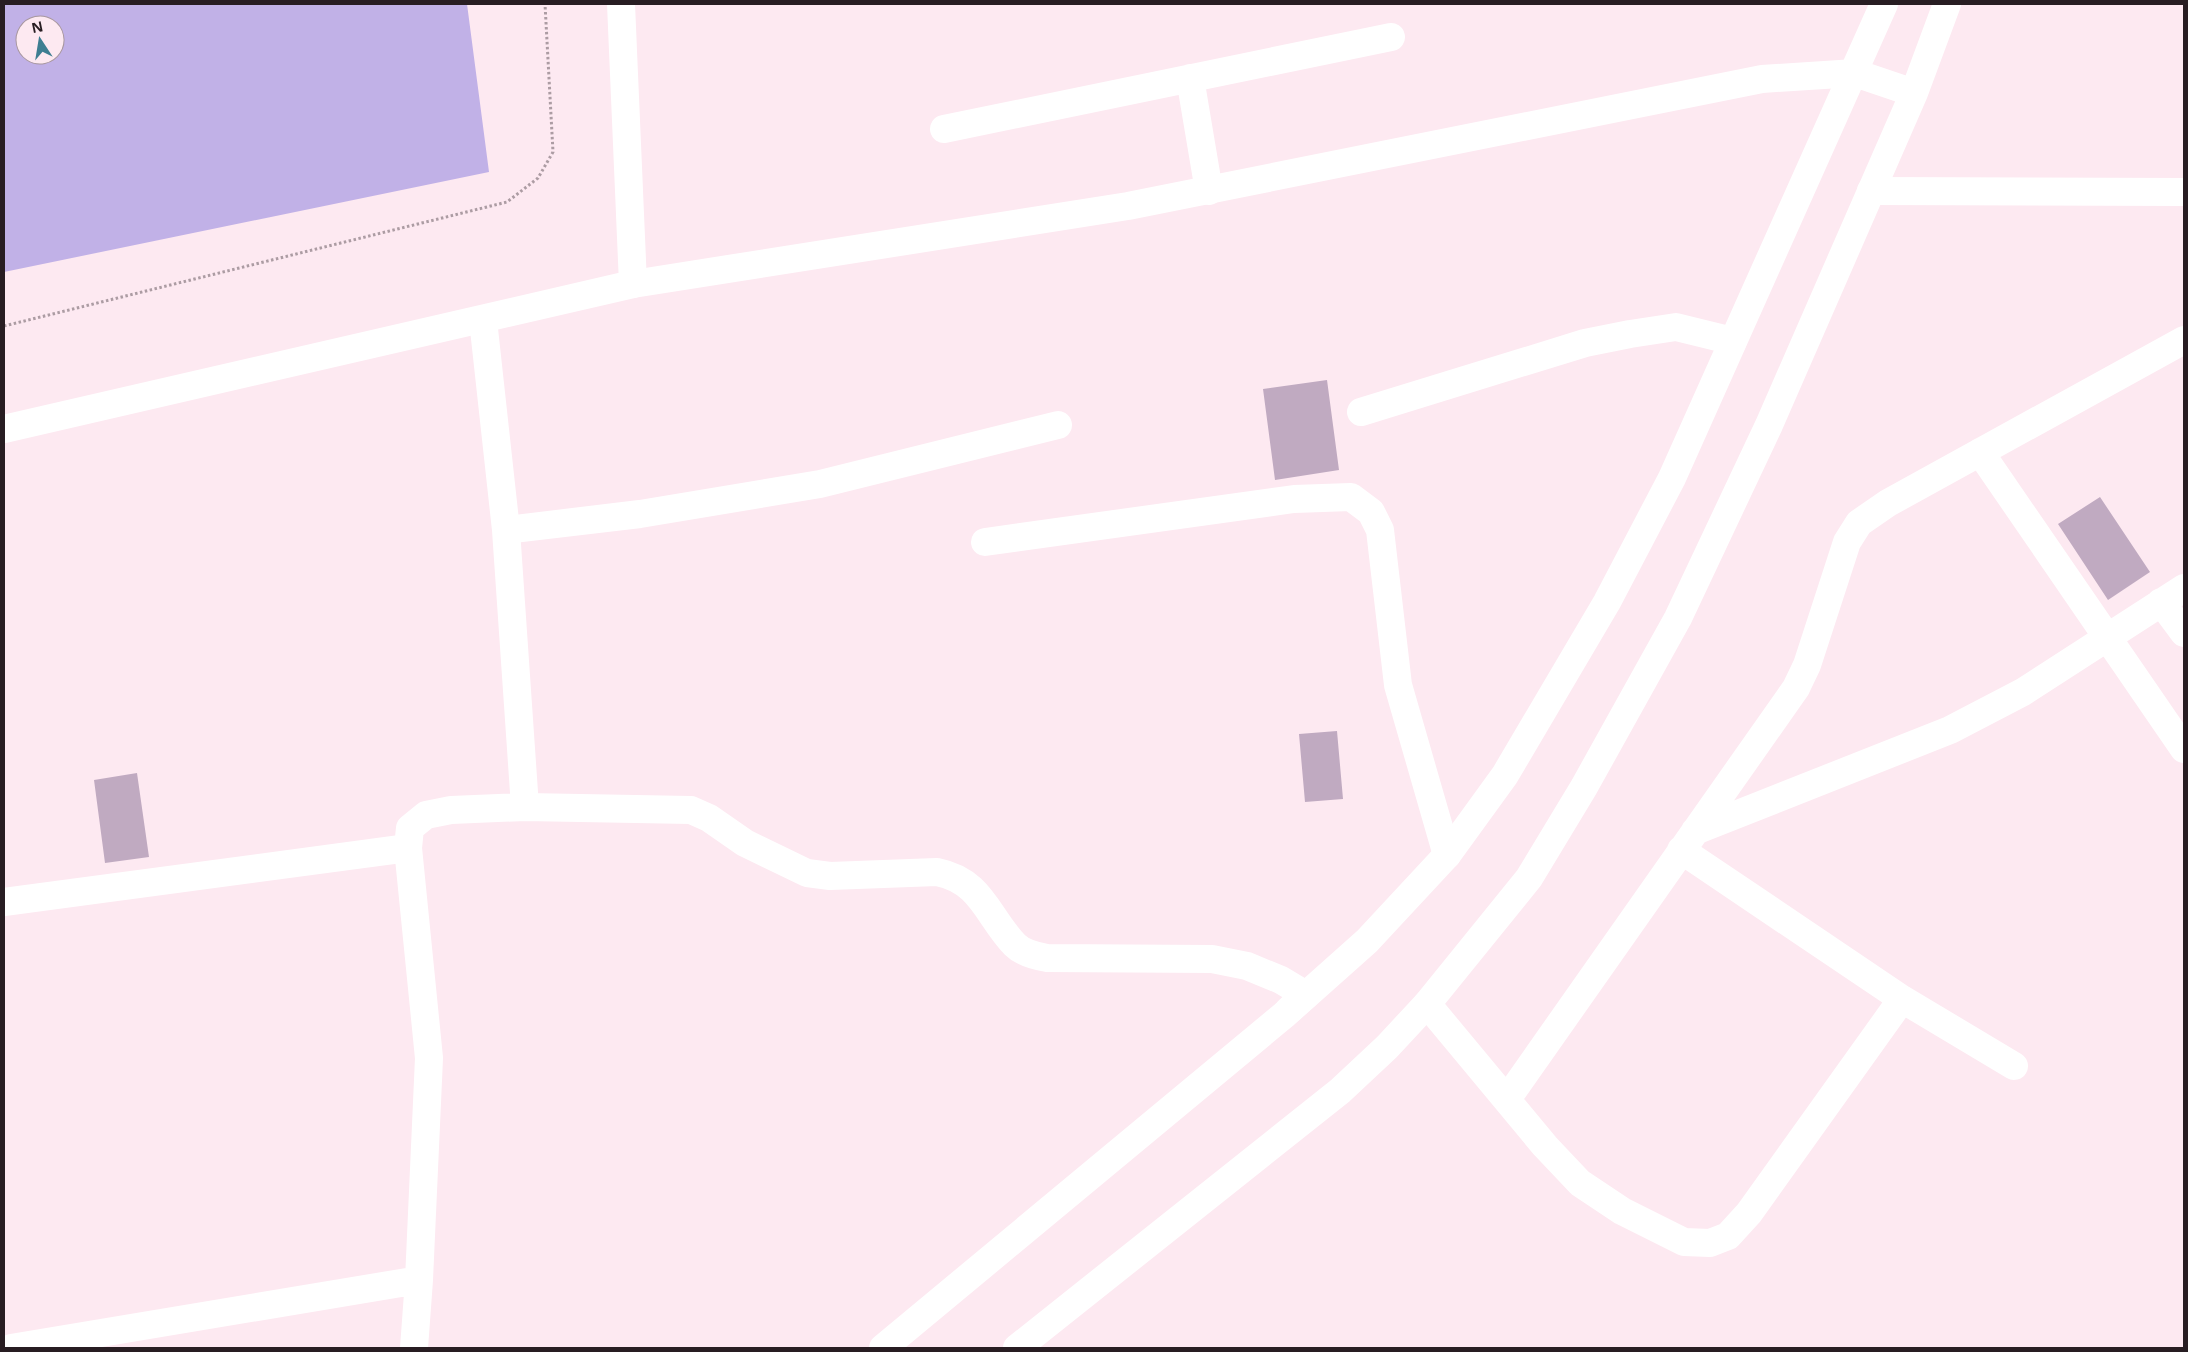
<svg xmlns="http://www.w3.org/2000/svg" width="2188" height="1352" font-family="'Open Sans',sans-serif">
<rect width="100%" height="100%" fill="#fde9f1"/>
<!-- water -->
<path fill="#c1b1e7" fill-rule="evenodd" d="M4,4H467L489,172L4,272ZM25,25H55V55H25Z"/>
<!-- building -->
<path fill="#c0aac1" d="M1327,380L1339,470L1275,480L1263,389Z
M2100,497L2150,572L2108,600L2058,524Z
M1337,731L1343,799L1305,802L1299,734Z
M137,773L149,857L105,863L94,780Z"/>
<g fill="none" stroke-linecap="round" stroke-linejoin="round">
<!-- path -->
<path stroke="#ac9ca3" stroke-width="3" stroke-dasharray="2.5 2.5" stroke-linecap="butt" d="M4,326L507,202L538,178L553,152L545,4"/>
<!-- street -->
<path stroke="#fff" stroke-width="28" d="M621,4L633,284
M1190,78L1209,191
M944,129L1391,37
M1871,191L2184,192
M483,320L506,530L525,807
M1361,412L1585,343L1630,334L1676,327L1733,341
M1980,452L2184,749
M506,530L640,514L820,484L1058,425
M985,542L1294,499L1351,497L1371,512L1380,530L1398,685L1447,855
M2161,602L2184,633
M1695,831L1950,730L2023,692L2184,588
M408,848L410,828L426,815L451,810L525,807L691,810L709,818L745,843L807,873L830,876L937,872C982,881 987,916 1015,945C1023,953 1035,956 1047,958L1212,959L1247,966L1281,980L1306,995L1289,1010
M1681,850L1902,999L2014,1066
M4,902L408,848L429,1058L419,1280
M1427,1004L1545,1146L1580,1183L1622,1211L1684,1242L1710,1243L1728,1236L1749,1213L1902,999
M1507,1099L1796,688L1807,665L1847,542L1859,523L1888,503L2184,340
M11,1348L419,1280L414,1348"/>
<!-- secondary -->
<path stroke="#fff" stroke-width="28" d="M4,429L633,284L1128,206L1762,79L1855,73"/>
<!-- primary -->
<path stroke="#fff" stroke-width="28" d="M1855,73L1914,93
M883,1348L1284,1015L1367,941L1447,855L1505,775L1607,602L1672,478L1884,4
M1017,1348L1340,1091L1387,1047L1427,1004L1529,878L1584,787L1678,618L1769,425L1914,93L1947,4"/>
</g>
<!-- border -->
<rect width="2188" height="1352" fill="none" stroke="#281d22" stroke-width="10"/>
<!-- north arrow -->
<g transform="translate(40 40) rotate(348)"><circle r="24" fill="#fde9f1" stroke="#a8979e"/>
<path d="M0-4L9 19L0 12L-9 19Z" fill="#3e7e92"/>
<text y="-8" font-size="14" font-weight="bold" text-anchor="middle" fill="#281d22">N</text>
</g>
</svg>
